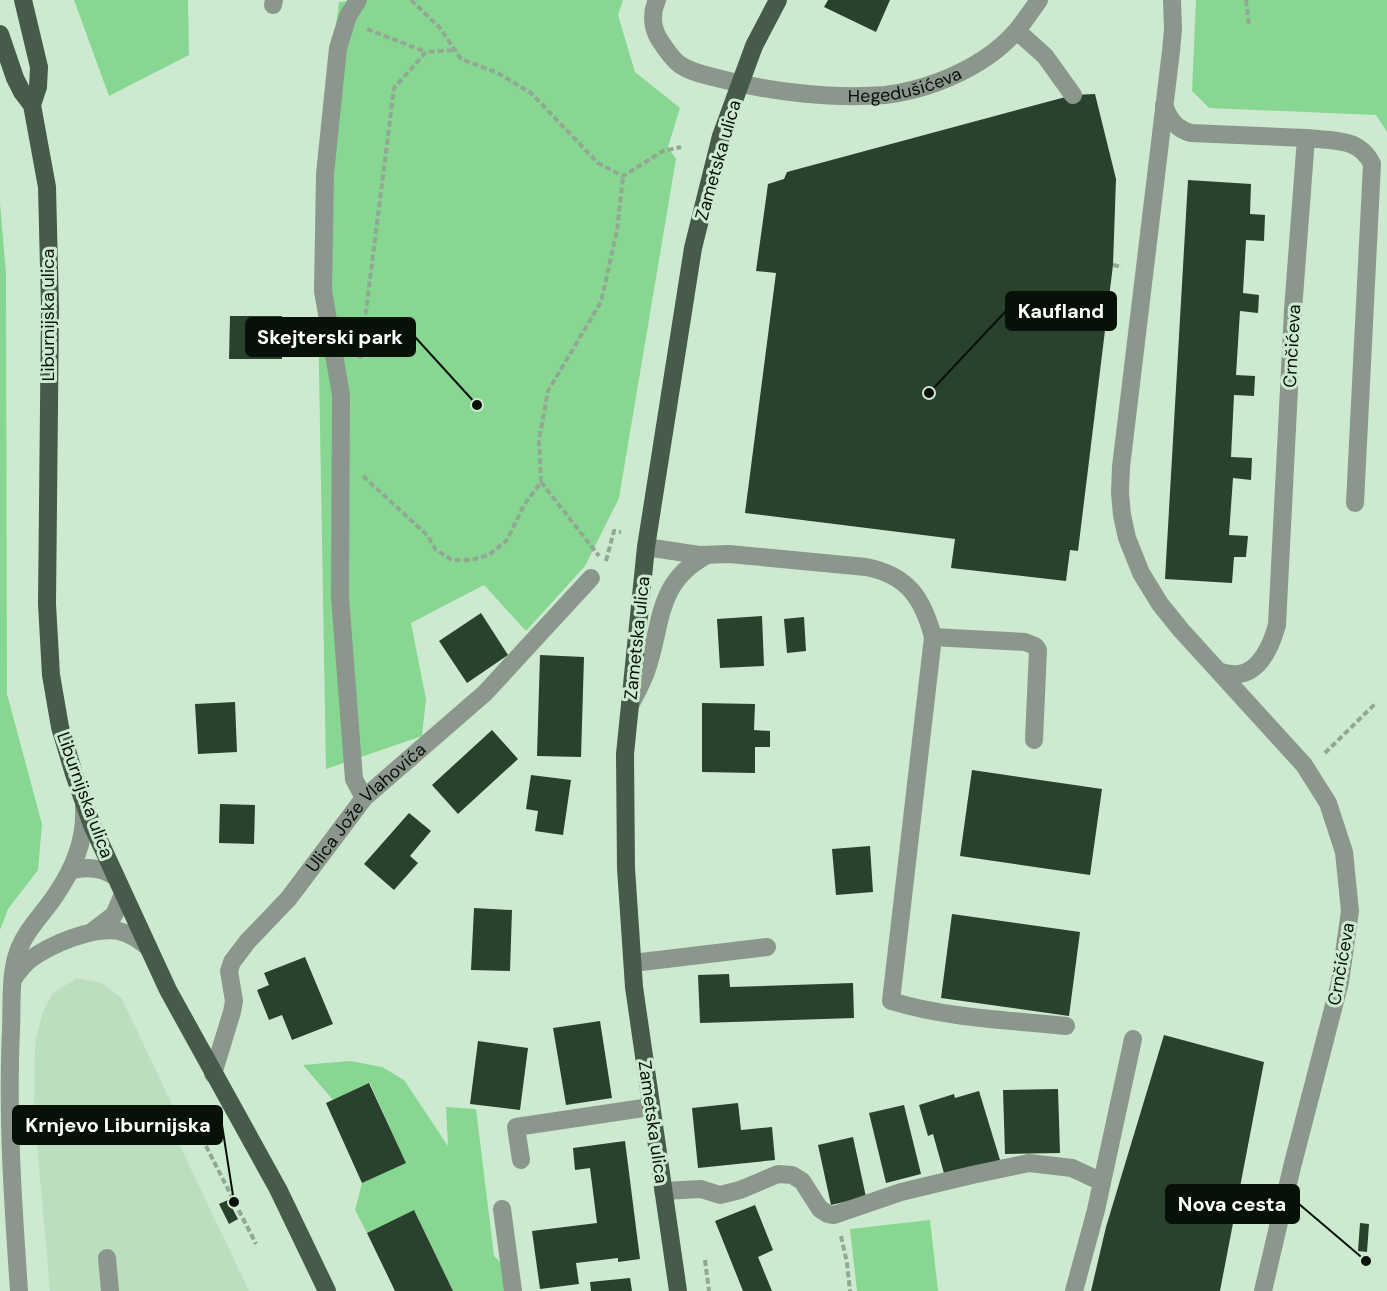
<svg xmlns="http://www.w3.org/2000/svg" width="1387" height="1291" font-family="'DM Sans',sans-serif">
<rect width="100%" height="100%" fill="#cdead0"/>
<!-- built -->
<path fill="#bbdebf" d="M77,978L102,983L122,999L174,1109L179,1144L249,1291H50L34,1110L35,1044L42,1014L53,993Z"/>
<!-- green -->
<path fill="#87d793" d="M74,0H188L189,55L109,96Z
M362,0H623L618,15L635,72L680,108L668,147L676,159L619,498L585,566L526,631L484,585L411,623L426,699L422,736L326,769L318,312L319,156L339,2Z
M1196,0H1387V132L1376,115L1209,108L1192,91Z
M0,203L6,273L7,694L42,824L38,870L8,909L0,930Z
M350,1061L382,1067L404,1080L448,1146L446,1107L476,1109L494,1256L502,1264L506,1291H453L414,1210L367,1233L355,1210L362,1183L405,1162L370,1083L333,1100L303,1065Z
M930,1220L938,1291H857L850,1229Z"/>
<!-- building -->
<path fill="#2a412d" d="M828,0H890L876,32L824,7Z
M1095,94L1116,179L1113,265L1078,551L1070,550L1066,581L951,568L955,539L745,513L776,273L756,271L768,184L784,179L787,172L1073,95Z
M1188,180L1251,184L1250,214L1265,215L1264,241L1246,240L1243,293L1259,295L1258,313L1240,311L1236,375L1255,376L1254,396L1234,395L1231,457L1252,458L1251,480L1233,478L1229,535L1248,536L1246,557H1234L1232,583L1165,579Z
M230,316H282V359H229Z
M481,613L508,655L467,683L439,641Z
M762,616L764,666L720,668L717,619Z
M804,617L806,651L787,653L784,619Z
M540,655L584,657L581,757L537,756Z
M235,702L237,752L198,754L195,704Z
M702,703L755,704L754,730L770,731V747H755V773L702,772Z
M492,730L518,759L458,814L432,785Z
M972,770L1102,789L1090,875L960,856Z
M531,775L571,780L563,835L535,831L538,811L526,809Z
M220,804L255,805L254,844L219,843Z
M409,813L431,831L410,856L418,863L394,890L364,864Z
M870,846L873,892L836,895L832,849Z
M474,908L512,910L510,971L471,970Z
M952,914L1080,932L1069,1016L941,998Z
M305,957L333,1024L292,1040L282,1015L269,1020L257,990L269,985L264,973Z
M729,974L730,987L853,983L854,1018L700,1023L698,975Z
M600,1021L612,1098L566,1105L553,1028Z
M1164,1035L1264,1062L1220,1291H1091L1106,1227Z
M478,1041L528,1048L520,1110L470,1104Z
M369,1083L406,1163L362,1183L326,1103Z
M1058,1089L1060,1153L1005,1154L1003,1090Z
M979,1091L1000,1160L945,1177L933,1134L928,1136L919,1105L954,1094L955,1098Z
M738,1103L741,1130L772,1127L775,1160L698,1168L692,1108Z
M904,1105L921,1174L886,1183L869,1113Z
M853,1137L866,1197L831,1205L818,1145Z
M625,1141L640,1259L618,1262V1258L576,1263L579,1284L540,1289L532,1231L597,1223L590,1168L575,1170L573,1148Z
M228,1200L238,1219L229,1224L219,1204Z
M755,1205L773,1250L758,1257L772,1291H743L715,1221Z
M414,1210L453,1291H395L367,1233Z
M1360,1223L1369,1224L1367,1252L1358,1251Z
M630,1278L632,1291H591L590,1282Z"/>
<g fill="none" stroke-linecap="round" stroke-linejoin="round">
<!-- path -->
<path stroke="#91a893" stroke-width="4" stroke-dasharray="6 3" stroke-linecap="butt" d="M411,0L440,28L461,59L498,73L531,93L598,163L623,176L663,151L681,147
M1246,0L1249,26
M367,29L426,52
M1113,265L1122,267
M360,359L394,88L426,52L455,50
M363,476L427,535L436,550L452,560H471L489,555L507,540L524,505L541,482L539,440L548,391L601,302L617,230L623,176
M541,482L599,556
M606,561L614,531L621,532
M1325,753L1376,703
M206,1146L256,1244
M841,1236L847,1263L850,1291
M705,1260L709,1291"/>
<!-- minor -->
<g stroke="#8b978c" stroke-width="18">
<path d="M358,0L348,16L338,48L325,174L323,291L341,395L340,597L354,779L364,798"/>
<path id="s1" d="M657,0C651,13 652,27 659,39C665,48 671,58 679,64C690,72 705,75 717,78C769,92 832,99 885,95C902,93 922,88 938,82C967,71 998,53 1018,29C1025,20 1032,10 1039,0"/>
<path d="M1172,0L1173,29L1171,51L1121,467L1120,493L1122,515L1127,538L1141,573L1160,604L1181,630L1304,765L1328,803L1344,852L1350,911L1340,982L1292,1167L1263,1291"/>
<path d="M273,5L274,0"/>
<path d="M1017,31L1045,56L1073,95"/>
<path d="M1164,105C1169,119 1176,129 1191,133L1306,138L1293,310L1277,625C1272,643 1261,671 1239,674C1233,675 1226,673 1220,672"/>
<path d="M1306,138C1332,141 1359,137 1372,164L1355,503"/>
<path d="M646,547L699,555L729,554L866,567C908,575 923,599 933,637L891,1001C947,1018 1008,1020 1066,1026"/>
<path d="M933,637L1025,642L1035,646L1038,650L1034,740"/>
<path d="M630,705C637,692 644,680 648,666C663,619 657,582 707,555"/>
<path d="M70,871C86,866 101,867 116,877"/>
<path d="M93,931L114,915L123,894"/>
<path d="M633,963L767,947"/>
<path d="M13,979C18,973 22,966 28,961C49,945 93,926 119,931C131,934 139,940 148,947"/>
<path id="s2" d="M213,1074L232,1012L234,1001L229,971L232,962L247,942L289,898L364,798L485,693L591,578"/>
<path d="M521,1160L516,1127L650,1107"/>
<path d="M663,1191L701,1189L720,1195L740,1190L778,1174L792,1175L802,1181L820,1209L828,1214L834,1215L901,1192L972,1175L1029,1163L1072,1168L1102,1182"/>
<path d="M502,1209L513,1291"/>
<path d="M107,1258L110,1291"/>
<path d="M19,1291C13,1204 7,1117 11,1030C12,1007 10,981 16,958C23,932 41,917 55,896C73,870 86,839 84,807"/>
<path d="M1074,1291L1096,1210L1133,1039"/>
</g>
<!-- major -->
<path stroke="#465b49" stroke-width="18" d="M23,0L39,67L38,87L32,105
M0,34L15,78L22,92L32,105L47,187L50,308L47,604L51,675L60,727L74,774L92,825L168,990L278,1189L327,1291
M678,1291L634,987L626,868L625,754L646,547L693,248L721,136L754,46L778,0"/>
</g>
<g text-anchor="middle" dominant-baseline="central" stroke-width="6" stroke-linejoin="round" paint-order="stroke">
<!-- street labels -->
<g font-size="18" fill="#071108" stroke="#cdead0">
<text stroke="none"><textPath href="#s1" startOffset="304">Hegedušićeva</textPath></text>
<text transform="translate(718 160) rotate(-74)">Zametska ulica</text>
<text transform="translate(48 315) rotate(-90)">Liburnijska ulica</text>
<text transform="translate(1292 346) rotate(-87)">Crnčićeva</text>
<text transform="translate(637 638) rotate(-84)">Zametska ulica</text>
<text transform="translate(85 795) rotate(70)">Liburnijska ulica</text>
<text stroke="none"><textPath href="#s2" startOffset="321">Ulica Jože Vlahovića</textPath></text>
<text transform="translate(1341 964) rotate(-80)">Crnčićeva</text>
<text transform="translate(653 1122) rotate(82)">Zametska ulica</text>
</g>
</g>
<!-- callouts -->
<path fill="none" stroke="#071108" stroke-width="2" d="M929 393L1006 311M477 405L415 337M234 1202L222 1125M1366 1261L1299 1204"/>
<g fill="#071108" stroke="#cdead0" stroke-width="2">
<circle cx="929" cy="393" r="6"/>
<circle cx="477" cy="405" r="6"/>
<circle cx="234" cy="1202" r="6"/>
<circle cx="1366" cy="1261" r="6"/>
</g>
<g fill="#071108" stroke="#071108" stroke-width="2">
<rect x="1006" y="292" width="110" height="38" rx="6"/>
<rect x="246" y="318" width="169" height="38" rx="6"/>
<rect x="13" y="1106" width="209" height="38" rx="6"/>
<rect x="1166" y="1185" width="133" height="38" rx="6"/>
</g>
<g font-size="20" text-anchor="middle" font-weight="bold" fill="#fff">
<text x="1061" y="318">Kaufland</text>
<text x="330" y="344">Skejterski park</text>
<text x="118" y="1132">Krnjevo Liburnijska</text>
<text x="1232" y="1211">Nova cesta</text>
</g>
</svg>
